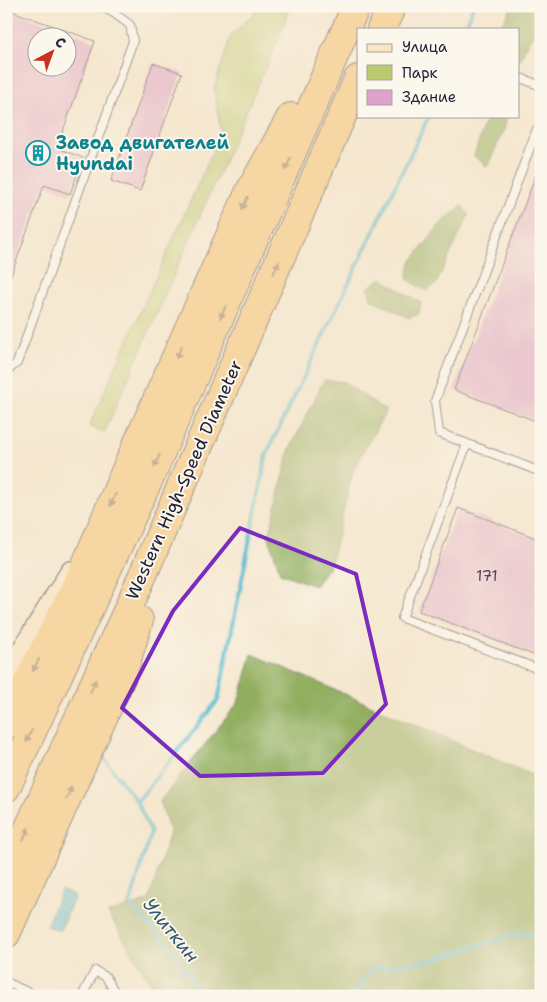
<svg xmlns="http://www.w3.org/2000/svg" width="547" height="1002" font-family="'Shantell Sans',sans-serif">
<rect width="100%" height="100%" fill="#fbf7ec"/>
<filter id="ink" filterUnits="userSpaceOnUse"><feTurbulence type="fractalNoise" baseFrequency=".02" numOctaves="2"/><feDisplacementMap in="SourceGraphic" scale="10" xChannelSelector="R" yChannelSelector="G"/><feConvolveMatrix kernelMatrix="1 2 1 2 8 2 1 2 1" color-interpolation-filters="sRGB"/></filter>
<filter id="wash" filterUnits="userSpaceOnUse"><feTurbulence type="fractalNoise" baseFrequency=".0096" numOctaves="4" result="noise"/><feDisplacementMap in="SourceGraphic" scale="20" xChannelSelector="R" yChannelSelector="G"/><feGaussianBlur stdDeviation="1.12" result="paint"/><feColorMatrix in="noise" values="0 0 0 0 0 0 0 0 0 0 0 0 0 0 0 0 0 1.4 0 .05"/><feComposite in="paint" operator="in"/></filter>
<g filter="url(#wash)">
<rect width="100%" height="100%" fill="#f5e7cf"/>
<!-- green -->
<path fill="#b9cb6e" stroke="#6e7654" d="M262,6H291L277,42L104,433L89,426L221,133L214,88L231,35Z"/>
<!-- forest -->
<path fill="#92af61" stroke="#5a684e" d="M512,6H541V24L529,40L518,64V29H499Z
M487,116H507L504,130L487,167L474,156Z
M462,206L469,215L436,284L426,291L407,279L411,262L443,221Z
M381,278L421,303L419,314L409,318L371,299L368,288Z
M324,380L344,382L386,411L353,471L331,563L315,586L280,573L269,537L289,451Z
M252,654L541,779V996H158L108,913L149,900L170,832L160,801L238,703Z"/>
<!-- water -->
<path fill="#4fbacc" stroke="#386e84" d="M61,890L75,896L60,931L46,926Z"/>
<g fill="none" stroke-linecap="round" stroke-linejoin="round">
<!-- stream -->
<path stroke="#4fbacc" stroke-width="4" d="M465,29L473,6
M99,752L137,802L151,832L130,904L177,955L202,996
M137,802L218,700L267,453L429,116
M352,996L371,969L428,961L519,933L541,939"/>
</g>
<g id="blocks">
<!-- building -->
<path fill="#dea2cd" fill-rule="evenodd" d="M6,9L95,41L57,148L83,158L70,194L44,185L8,284H6ZM38,38H68V68H38Z
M153,63L182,73L140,191L111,181Z
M540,164H541V423L454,390Z
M458,508L541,540V658L419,611Z"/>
</g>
</g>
<g filter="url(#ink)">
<use href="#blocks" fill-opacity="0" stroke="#424051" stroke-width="1"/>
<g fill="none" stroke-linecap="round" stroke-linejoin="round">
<defs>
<path id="lane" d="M518,77L541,86
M541,131L537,129L435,401L439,433L541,472
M6,372L17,363L133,41L130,25L111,11L98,6
M467,444L402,618L541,670
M6,982L36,996
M82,996L95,971L106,977L117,996"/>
<path id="secondary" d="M6,677L71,572"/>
<path id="highway" d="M381,29L392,6
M6,725L78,583L127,467L249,193L291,117
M6,788L150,477L356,6
M6,878L128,609L358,79
M6,934L122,675L139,620"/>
</defs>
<!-- lane casing -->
<use href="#lane" stroke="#424051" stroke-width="10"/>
<!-- secondary casing -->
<use href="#secondary" stroke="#424051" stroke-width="24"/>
<!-- highway casing -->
<use href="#highway" stroke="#424051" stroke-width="30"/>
<!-- lane -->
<use href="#lane" stroke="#fff" stroke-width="8"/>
<!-- secondary -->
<use href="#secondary" stroke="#fbe6c4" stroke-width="21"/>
<!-- highway -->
<use href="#highway" stroke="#f5c16b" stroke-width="28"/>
</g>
<!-- one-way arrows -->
<defs><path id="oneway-solid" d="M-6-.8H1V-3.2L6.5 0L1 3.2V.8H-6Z" transform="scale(1.25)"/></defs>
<g fill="#8c7253">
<use href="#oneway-solid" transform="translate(288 164) rotate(113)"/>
<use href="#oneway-solid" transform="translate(245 203) rotate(114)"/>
<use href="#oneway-solid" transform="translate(276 268) rotate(-67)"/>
<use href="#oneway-solid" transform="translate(223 312) rotate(114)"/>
<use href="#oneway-solid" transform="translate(179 352) rotate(114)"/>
<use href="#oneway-solid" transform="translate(157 461) rotate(114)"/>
<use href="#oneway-solid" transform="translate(113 500) rotate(113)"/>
<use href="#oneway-solid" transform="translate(36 665) rotate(117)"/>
<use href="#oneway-solid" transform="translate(93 686) rotate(-66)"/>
<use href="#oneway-solid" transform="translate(29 736) rotate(115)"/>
<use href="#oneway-solid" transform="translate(69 793) rotate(-66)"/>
<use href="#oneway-solid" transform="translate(26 834) rotate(-66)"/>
</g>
</g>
<!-- marked area -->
<path d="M0 0H547V1002H0ZM240,528L356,574L386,704L323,773L200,776L122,708L173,611Z" fill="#f5e7cf" fill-opacity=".55" fill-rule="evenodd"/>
<path fill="none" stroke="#7b2cbf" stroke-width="4" stroke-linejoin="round" d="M240,528L356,574L386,704L323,773L200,776L122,708L173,611Z"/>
<!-- icons -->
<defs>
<symbol id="building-ring" viewBox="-11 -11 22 22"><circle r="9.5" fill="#fbf7ec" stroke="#0f9aa8" stroke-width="1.5"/><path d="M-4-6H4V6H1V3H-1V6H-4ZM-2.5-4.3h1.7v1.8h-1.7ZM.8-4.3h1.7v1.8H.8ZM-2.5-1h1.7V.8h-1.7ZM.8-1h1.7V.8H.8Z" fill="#0f9aa8"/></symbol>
</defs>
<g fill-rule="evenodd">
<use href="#building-ring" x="24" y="139" width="28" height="28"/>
</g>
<g text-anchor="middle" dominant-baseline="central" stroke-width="4" stroke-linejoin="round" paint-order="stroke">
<!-- number labels -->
<g font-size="15" fill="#514260">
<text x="487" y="576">171</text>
</g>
<!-- culture labels -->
<g font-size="18" font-weight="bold" fill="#0d838f" stroke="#fbf7ec" text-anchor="start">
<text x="56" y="143">Завод двигателей<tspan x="56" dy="21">Hyundai</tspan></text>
</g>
<!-- street labels -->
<g font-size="18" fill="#22223b" stroke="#fbf7ec">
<text transform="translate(184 480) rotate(-66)">Western High-Speed Diameter</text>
</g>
<!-- water labels -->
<g font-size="19" font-style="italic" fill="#32576e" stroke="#fbf7ec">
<text transform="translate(171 930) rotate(51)">Улиткин</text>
</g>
</g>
<!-- margin -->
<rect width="547" height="1002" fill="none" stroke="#fbf7ec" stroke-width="25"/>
<!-- legend -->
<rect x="357" y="28" width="162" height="90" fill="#fbf7ec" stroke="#a4a2a5"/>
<rect x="367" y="44" width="25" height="8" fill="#fbe6c4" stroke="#a4a2a5"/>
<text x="402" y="52" font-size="15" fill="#22223b">Улица</text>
<rect x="367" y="65" width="25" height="15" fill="#b9cb6e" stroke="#a4a2a5"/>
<text x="402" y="78" font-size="15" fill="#22223b">Парк</text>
<rect x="367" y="90" width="25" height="15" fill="#dea2cd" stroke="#a4a2a5"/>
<text x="402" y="102" font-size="15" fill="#22223b">Здание</text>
<!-- north arrow -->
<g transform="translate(52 52) rotate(41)"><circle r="24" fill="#fbf7ec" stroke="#a4a2a5"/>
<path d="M0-4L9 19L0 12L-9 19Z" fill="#c8321e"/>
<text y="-8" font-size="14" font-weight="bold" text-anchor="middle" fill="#22223b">С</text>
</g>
</svg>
